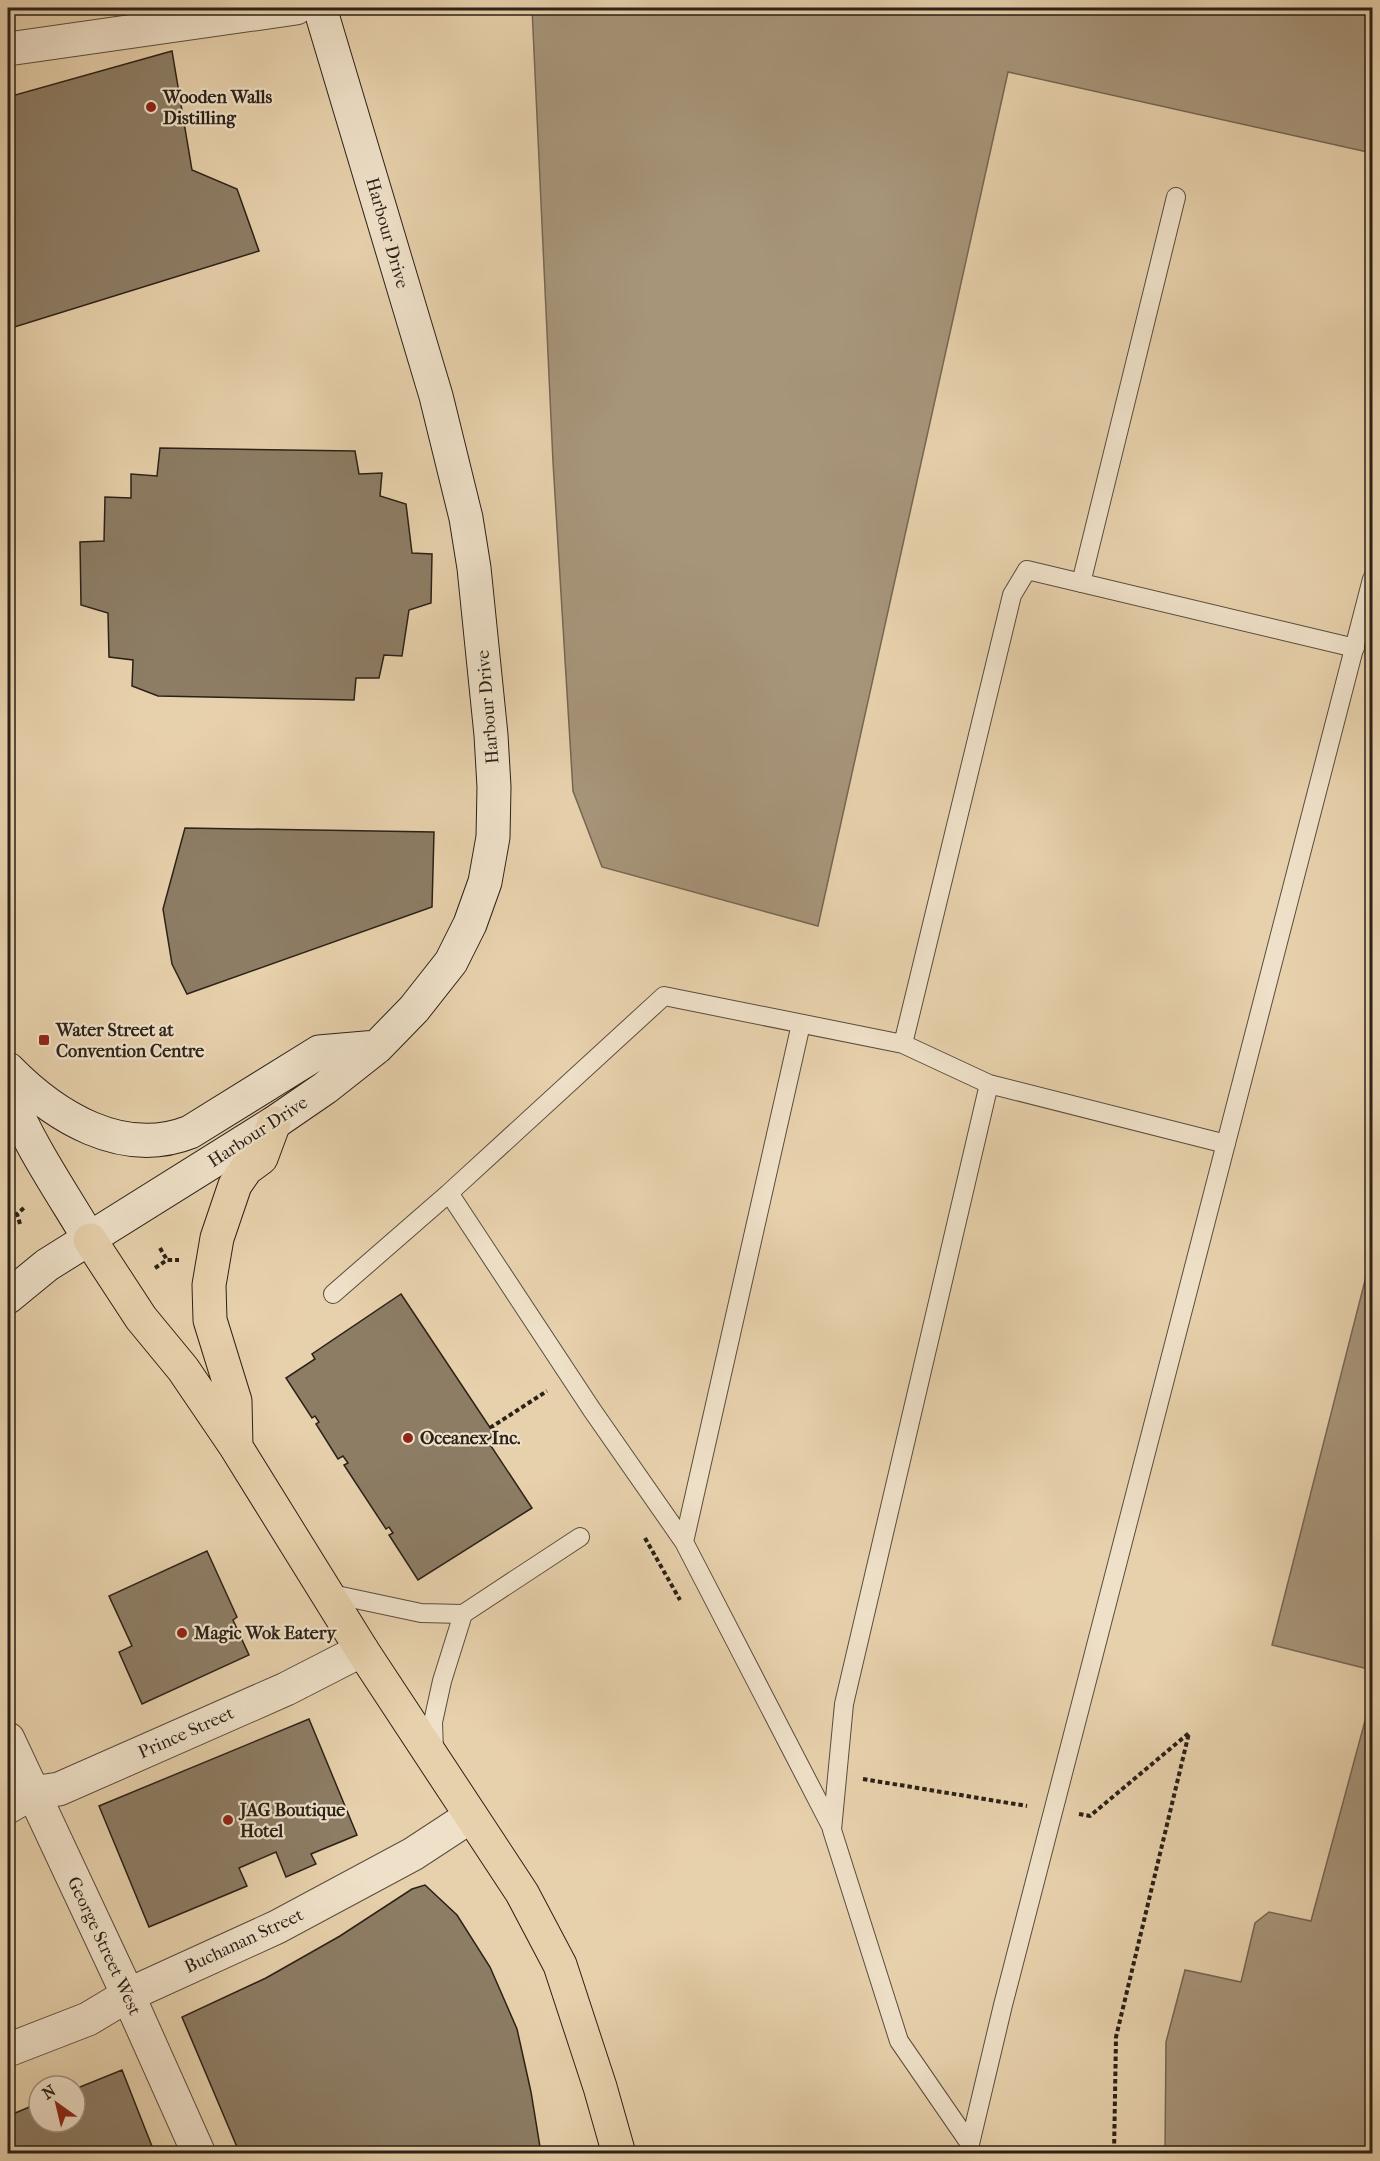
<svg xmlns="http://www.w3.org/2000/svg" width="1380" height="2161" font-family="'IM FELL French Canon',serif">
<rect width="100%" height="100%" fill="#e7d1ac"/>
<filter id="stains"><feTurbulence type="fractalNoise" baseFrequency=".00333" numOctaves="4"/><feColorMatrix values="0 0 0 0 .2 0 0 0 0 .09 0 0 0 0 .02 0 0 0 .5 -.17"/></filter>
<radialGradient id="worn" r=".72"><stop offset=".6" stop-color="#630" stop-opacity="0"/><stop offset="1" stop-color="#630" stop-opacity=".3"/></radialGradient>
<!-- water -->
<path fill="#a7957a" stroke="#756753" stroke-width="1.5" d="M532,8H1372V153L1008,72L818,926L602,867L573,791L553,462Z
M1372,1253V1670L1272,1645Z
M1372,1695V2153H1165L1166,2042L1185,1970L1241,1982L1255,1923L1269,1912L1311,1921Z"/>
<!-- building -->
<path fill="#8d7d65" stroke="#2b2118" stroke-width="1.5" d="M172,51L192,170L237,189L259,251L8,329V97Z
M160,448L355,451L359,474L382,473L380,496L406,504L412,553L432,554L431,603L409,610L402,656L384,655L379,678H356L354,700L158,696L132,686L133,660L109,657L108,613L81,605L80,542L104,541L105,497L131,498V474L157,476Z
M185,828L434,832L432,907L187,994L172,964L163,909Z
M401,1294L495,1435L487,1440L532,1508L418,1580L389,1535L393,1533L389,1527L386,1529L344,1465L348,1463L343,1456L338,1459L316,1424L319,1422L315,1416L312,1418L286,1378L315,1359L312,1354Z
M207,1551L237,1617L233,1620L249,1655L142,1704L119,1652L132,1646L109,1596Z
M309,1719L357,1835L311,1854L316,1864L286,1877L276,1852L239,1868L247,1886L149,1927L99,1806Z
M425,1885L457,1915L490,1967L517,2029L531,2092L540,2147L538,2154H240L182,2017L266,1978L340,1936L412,1889Z
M122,2070L155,2154H8V2116L39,2103V2122H75V2089Z"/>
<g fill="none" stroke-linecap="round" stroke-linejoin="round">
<defs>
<path id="lane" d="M1081,583L1176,197
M801,1024L684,1542L832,1828
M903,1044L1012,595L1027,570L1355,648
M333,1294L449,1193
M684,1542L592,1410L449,1193L664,996L903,1044L989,1084L1226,1144
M327,1593L421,1613L463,1614L580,1537
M434,1752L433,1722L442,1681L463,1614
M970,2144L899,2041L832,1830L844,1704L989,1084
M971,2154L970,2144L1003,2005L1372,579"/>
<path id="street" d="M8,49L296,8
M8,1739L128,1995L199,2154
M8,1807L32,1793L59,1789L286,1689L362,1650
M8,2050L88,2019L128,1995L277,1927L413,1854L471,1816"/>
<path id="secondary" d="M8,1069C54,1116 122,1159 190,1132L319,1052L377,1047
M8,1093C29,1145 61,1191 90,1240
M8,1297L47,1265L274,1123L325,1088L377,1047L414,1009L451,962L470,924L485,882L493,837L494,787L491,735L474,568L466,518L436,396L320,8"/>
<path id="primary" d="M90,1240L141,1318L183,1369L236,1447L362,1650L522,1893L560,1965L600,2087L619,2154
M236,1447L235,1401L210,1320L209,1285L217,1238L235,1185L246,1169L261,1158L274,1123"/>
</defs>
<!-- lane casing -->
<use href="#lane" stroke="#5a4d3d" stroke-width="20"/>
<!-- street casing -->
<use href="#street" stroke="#5a4d3d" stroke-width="35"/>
<!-- secondary casing -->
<use href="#secondary" stroke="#2b2118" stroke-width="35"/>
<!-- primary casing -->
<use href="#primary" stroke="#2b2118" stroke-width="35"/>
<!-- path -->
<path stroke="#2b2118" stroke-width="4" stroke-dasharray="4.5 3" stroke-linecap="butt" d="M8,1213L17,1214
M20,1224L17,1214L25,1207
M160,1248L167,1260
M155,1268L167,1260H179
M490,1428L547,1391
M645,1538L680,1600
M863,1779L1027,1806
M1079,1814L1090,1816L1189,1733L1116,2037L1114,2154"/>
<!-- lane -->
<use href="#lane" stroke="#efe1c9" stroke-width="18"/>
<!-- street -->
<use href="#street" stroke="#efe1c9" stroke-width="33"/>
<!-- secondary -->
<use href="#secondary" stroke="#efe1c9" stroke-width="33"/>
<!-- primary -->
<use href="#primary" stroke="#e7d1ac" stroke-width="33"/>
</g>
<!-- markers -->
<g fill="#8f2418" stroke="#efe1c9" stroke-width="2">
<circle cx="151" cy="107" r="6"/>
<rect x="38" y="1034" width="12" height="12" rx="3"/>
<circle cx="408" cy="1438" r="6"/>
<circle cx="182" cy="1633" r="6"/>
<circle cx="228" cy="1820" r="6"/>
</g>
<g text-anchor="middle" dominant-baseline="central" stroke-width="4.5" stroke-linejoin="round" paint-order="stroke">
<!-- poi labels -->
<g font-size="18" font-weight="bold" fill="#2b2118" stroke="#efe1c9" text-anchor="start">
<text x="163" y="97">Wooden Walls<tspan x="163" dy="21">Distilling</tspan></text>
<text x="56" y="1030">Water Street at<tspan x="56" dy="21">Convention Centre</tspan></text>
<text x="420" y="1438">Oceanex Inc.</text>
<text x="194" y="1633">Magic Wok Eatery</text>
<text x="240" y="1810">JAG Boutique<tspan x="240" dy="21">Hotel</tspan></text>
</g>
<!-- street labels -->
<g font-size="18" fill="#2b2118" stroke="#efe1c9">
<text transform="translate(387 233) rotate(74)">Harbour Drive</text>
<text transform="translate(488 707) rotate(-95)">Harbour Drive</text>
<text transform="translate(258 1132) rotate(-33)">Harbour Drive</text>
<text transform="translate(186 1733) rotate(-24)">Prince Street</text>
<text transform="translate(244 1941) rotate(-25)">Buchanan Street</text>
<text transform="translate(104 1946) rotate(65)">George Street West</text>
</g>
</g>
<!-- margin -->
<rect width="1380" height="2161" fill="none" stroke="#e7d1ac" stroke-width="30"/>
<rect x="9" y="9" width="1362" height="2143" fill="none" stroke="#2b2118" stroke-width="3"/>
<rect x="15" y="15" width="1350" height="2131" fill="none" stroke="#2b2118" stroke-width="1.5"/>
<!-- north arrow -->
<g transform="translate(57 2104) rotate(326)"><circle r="28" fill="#efe1c9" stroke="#a19482" stroke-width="1.5"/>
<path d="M0-4.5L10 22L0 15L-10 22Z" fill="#8f2418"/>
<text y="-9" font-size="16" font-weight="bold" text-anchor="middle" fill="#2b2118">N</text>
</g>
<rect width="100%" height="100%" filter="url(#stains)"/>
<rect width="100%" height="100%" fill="url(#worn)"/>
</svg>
